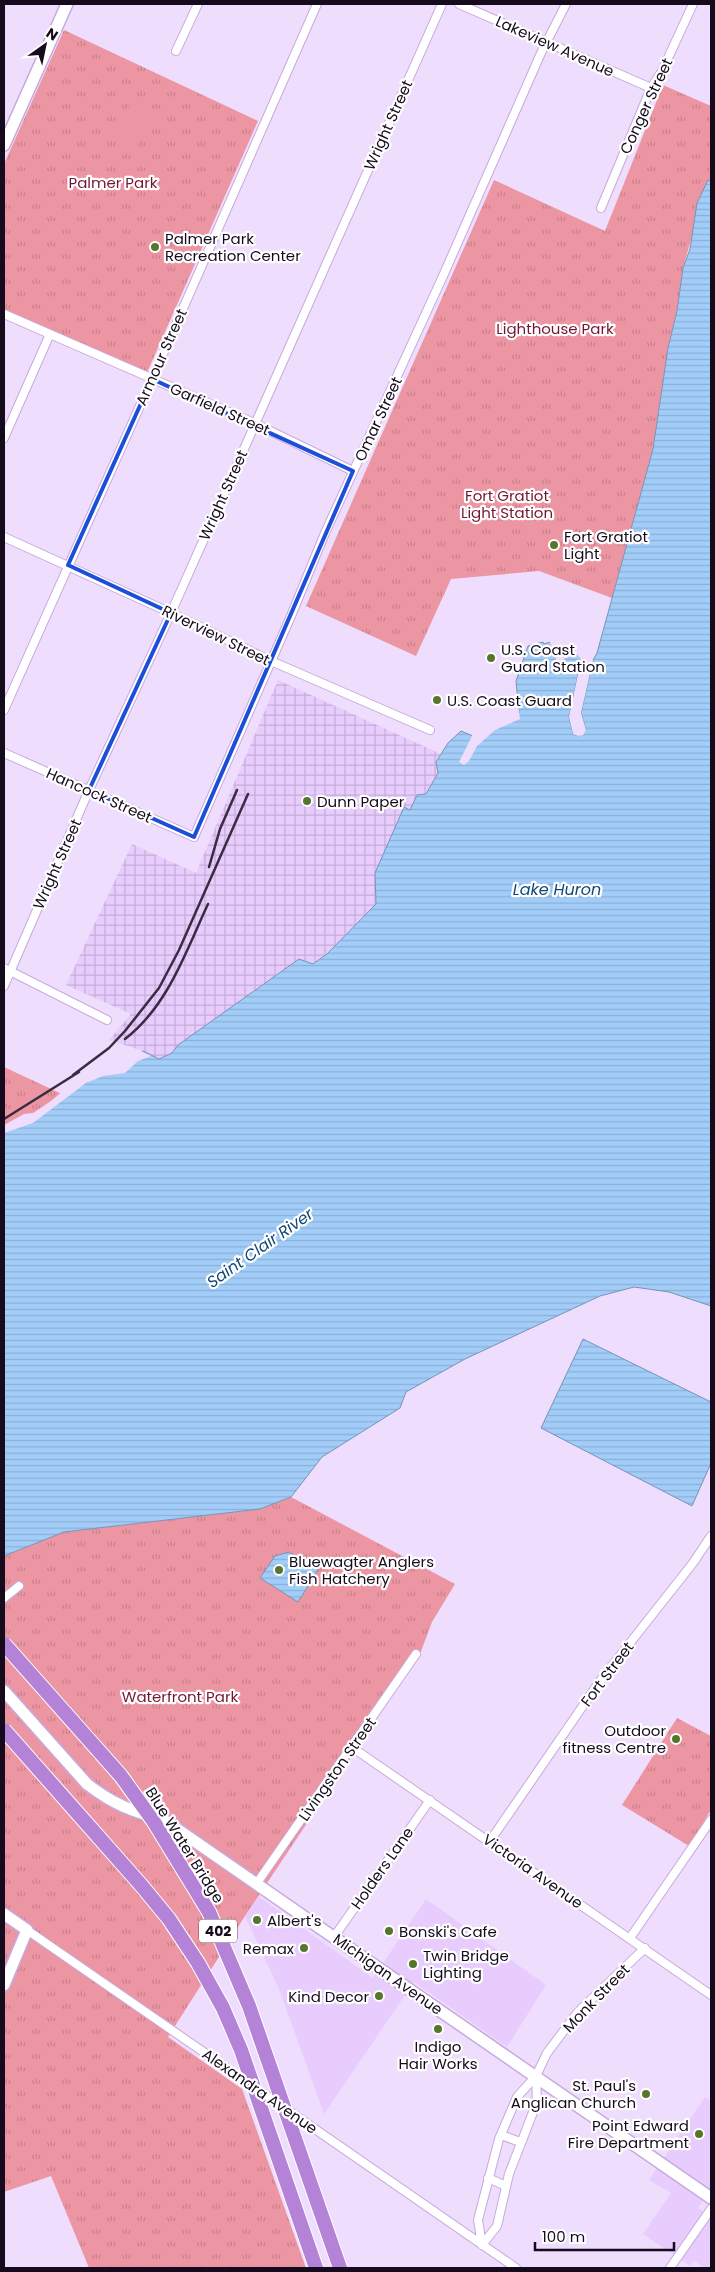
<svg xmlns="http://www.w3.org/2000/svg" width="715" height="2272" font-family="Poppins,sans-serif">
<defs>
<pattern id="industrial-grid" width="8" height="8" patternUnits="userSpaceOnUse" patternTransform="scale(1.25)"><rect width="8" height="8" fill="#e7ccfd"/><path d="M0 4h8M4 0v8" fill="none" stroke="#c5aed8"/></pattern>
<pattern id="grass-tufts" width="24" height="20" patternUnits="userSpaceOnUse" patternTransform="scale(1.25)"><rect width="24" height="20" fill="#ed96a3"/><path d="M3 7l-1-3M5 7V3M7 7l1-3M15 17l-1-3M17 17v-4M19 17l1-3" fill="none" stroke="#ca808c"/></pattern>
<pattern id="water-rules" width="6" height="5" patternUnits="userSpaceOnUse" patternTransform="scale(1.25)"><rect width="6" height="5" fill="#a2cdf9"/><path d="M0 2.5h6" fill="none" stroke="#8bafd5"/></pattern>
</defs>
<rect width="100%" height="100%" fill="#efddfd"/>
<!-- built -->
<path fill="#e7ccfd" d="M258,1896L373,1978L426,1899L546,1985L507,2047L414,1982L324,2114L279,1989L245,1916Z
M705,2097L711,2101V2190L698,2208L711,2217V2268H704L694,2260L690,2266L643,2234L671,2193L649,2180Z"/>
<!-- industrial -->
<path fill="url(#industrial-grid)" d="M278,680L441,754L436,762L438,772L426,794L417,795L410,810L404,807L375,873L376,904L327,954L313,964L299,959L178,1045L172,1053L159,1059L143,1051L109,1040L131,1014L66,985L132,844L196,873Z"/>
<!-- grass -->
<path fill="url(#grass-tufts)" d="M64,30L258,121L146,375L4,310V164Z
M663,85L711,106V182L708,180L683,268L677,311L668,348L653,449L612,598L539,571L451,579L416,656L306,606L494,180L605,231Z
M4,1067L64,1095L34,1116L4,1127Z
M291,1497L455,1584L432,1622L420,1654L245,1916L168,2037L242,2089L306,2268H89L51,2176L4,2192V1556L64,1532L260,1509Z
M677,1718L711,1736V1810L689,1846L622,1805Z"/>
<!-- pitch -->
<path fill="#ed96a3" d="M130,105L149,113L136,149L116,142Z"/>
<!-- water -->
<path fill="url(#water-rules)" stroke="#7893b7" d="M708,180L711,182V1306L669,1292L634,1287L600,1296L465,1359L406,1392L400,1408L322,1457L291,1497L260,1509L64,1532L4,1556V1127L34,1116L106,1070L143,1051L159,1059L172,1053L178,1045L299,959L313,964L327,954L376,904L375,873L404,807L410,810L417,795L426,794L438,773L436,762L448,743L461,731L473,736L519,713L516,681L528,646L543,642L544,644L550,642L557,661L578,654L581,660L569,717L573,734L578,736L586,730L581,713L593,660L597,653L653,449L668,348L677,311L683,268L690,249L697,203Z
M583,1339L711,1402V1463L692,1506L541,1428Z
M289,1552L318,1570L298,1602L260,1578L275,1556Z"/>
<!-- pier -->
<path fill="#efddfd" d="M549,640L552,641L558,658L578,652L584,659L571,717L576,732L579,734L583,729L578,712L591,658L593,660L581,713L586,730L583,735L578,736L573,734L569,717L581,660L577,654L557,662Z
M518,705L520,719L495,730L477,746L469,761L464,765L459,762L473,734L502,714L517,711L516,706Z
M137,1049L151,1056L138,1061L125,1073L103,1076L86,1083L33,1123L4,1133V1125L24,1114L33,1113L51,1101L77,1079L85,1076L94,1069L105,1067L126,1050Z"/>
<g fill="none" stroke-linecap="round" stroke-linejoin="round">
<defs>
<path id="street" d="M459,4L651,88
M176,51L198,4
M601,208L651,88L662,71L693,4
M4,314L254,423L353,471
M4,438L50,334
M4,537L171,613L271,661L430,730
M4,710L152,379L317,4
M4,753L194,837L291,616L325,533L443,276L541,53L566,4
M4,968L107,1020
M4,986L89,790L171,613L442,4
M4,1598L19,1586
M353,1748L711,1995
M490,1841L600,1681L693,1563L711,1536
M257,1883L416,1654
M27,1930L516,2268
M334,1937L430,1800
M630,1938L711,1820
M501,2135L520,2142
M488,2178L506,2186
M482,2245L478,2220L499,2139L517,2097L536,2076L547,2053L578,2012L645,1948
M482,2245L497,2226L509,2174L537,2102L536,2076
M670,2268L711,2209"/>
<path id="secondary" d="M4,145L67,4
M4,1691L87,1784C114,1805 132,1811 164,1820L711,2198
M4,1914L27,1930L4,1985"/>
</defs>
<!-- street casing -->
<use href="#street" stroke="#c6a9dd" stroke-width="10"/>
<!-- secondary casing -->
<use href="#secondary" stroke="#c6a9dd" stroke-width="14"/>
<!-- street -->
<use href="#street" stroke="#fff" stroke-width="8"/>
<!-- secondary -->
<use href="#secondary" stroke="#fff" stroke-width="11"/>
<!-- rail -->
<path stroke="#382c40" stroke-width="2.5" d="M209,867L220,829L237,790
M125,1039C168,1006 186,951 208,904
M73,1075L109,1048L125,1031L159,988L179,950L248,794
M4,1119L79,1072"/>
<defs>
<path id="highway-bridge" d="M4,1644L121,1776L154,1822L209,1912L249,2006L340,2268
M4,1730L141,1885L169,1919L198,1963L223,2008L241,2050L316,2268"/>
</defs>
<!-- highway-bridge casing -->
<use href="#highway-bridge" stroke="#fff" stroke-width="16" stroke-linecap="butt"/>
<!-- highway-bridge -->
<use href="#highway-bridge" stroke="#b483d8" stroke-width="14"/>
</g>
<!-- marked area -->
<path fill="none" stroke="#1d4ed8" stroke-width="4" stroke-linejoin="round" d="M152,379L353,471L194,837L89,790L171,613L68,565Z"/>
<!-- markers -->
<g fill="#56762d" stroke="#fff" stroke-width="2">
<circle cx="155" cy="247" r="5"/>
<circle cx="554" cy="545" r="5"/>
<circle cx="491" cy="658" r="5"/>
<circle cx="437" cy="700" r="5"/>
<circle cx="307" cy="801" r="5"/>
<circle cx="279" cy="1570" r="5"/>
<circle cx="676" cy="1739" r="5"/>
<circle cx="257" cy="1920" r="5"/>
<circle cx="389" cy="1931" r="5"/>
<circle cx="304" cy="1948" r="5"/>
<circle cx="413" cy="1964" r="5"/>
<circle cx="379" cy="1996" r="5"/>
<circle cx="438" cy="2029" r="5"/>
<circle cx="646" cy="2094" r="5"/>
<circle cx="699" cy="2134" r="5"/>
</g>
<g text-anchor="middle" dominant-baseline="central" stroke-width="4.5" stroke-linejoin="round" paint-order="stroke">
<!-- shield labels -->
<rect fill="#fff" stroke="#5c5461" stroke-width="1" x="199" y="1919.5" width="38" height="23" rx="4"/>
<g font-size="14" font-weight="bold" fill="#160b1d">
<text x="218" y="1931">402</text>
</g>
<!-- street labels -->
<g font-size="15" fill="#160b1d" stroke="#fff">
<text transform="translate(555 46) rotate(24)">Lakeview Avenue</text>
<text transform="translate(646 106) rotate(-65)">Conger Street</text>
<text transform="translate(388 125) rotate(-66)">Wright Street</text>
<text transform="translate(161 357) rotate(-66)">Armour Street</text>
<text transform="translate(220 409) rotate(24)">Garfield Street</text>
<text transform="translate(378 419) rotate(-65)">Omar Street</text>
<text transform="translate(223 495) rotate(-66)">Wright Street</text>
<text transform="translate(216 635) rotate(26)">Riverview Street</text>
<text transform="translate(99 795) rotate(24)">Hancock Street</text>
<text transform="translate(57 864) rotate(-66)">Wright Street</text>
<text transform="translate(607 1674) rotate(-53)">Fort Street</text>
<text transform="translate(337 1769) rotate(-55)">Livingston Street</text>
<text transform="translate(185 1845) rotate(58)">Blue Water Bridge</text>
<text transform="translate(382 1868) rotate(-55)">Holders Lane</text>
<text transform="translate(533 1871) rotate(35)">Victoria Avenue</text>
<text transform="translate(388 1974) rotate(35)">Michigan Avenue</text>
<text transform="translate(596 1998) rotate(-46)">Monk Street</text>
<text transform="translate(260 2091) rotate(35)">Alexandra Avenue</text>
</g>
<!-- park labels -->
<g font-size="15" fill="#731631" stroke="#fff">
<text x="113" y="182">Palmer Park</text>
<text x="555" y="328">Lighthouse Park</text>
<text x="507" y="495">Fort Gratiot<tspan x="507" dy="17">Light Station</tspan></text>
<text x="180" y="1696">Waterfront Park</text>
</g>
<!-- poi labels -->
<g font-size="15" fill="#160b1d" stroke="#fff" text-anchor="start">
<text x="165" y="238">Palmer Park<tspan x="165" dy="17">Recreation Center</tspan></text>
<text x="564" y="536">Fort Gratiot<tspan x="564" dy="17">Light</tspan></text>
<text x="501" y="649">U.S. Coast<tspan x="501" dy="17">Guard Station</tspan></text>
<text x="447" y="700">U.S. Coast Guard</text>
<text x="317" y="801">Dunn Paper</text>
<text x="289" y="1561">Bluewagter Anglers<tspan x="289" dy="17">Fish Hatchery</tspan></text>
<text x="666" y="1730" text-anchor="end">Outdoor<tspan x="666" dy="17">fitness Centre</tspan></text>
<text x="267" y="1920">Albert's</text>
<text x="399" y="1931">Bonski's Cafe</text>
<text x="294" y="1948" text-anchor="end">Remax</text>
<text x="423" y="1955">Twin Bridge<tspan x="423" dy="17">Lighting</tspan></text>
<text x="369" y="1996" text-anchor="end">Kind Decor</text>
<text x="438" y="2046" text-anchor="middle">Indigo<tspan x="438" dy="17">Hair Works</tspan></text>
<text x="636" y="2085" text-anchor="end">St. Paul's<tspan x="636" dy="17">Anglican Church</tspan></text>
<text x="689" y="2125" text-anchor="end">Point Edward<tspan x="689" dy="17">Fire Department</tspan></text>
</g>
<!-- water labels -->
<g font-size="16" font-style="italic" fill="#134876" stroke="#fff">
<text x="557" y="889">Lake Huron</text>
<text transform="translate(260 1248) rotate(-35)">Saint Clair River</text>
</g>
</g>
<!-- border -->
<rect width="715" height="2272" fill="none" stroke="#160b1d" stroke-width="10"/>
<!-- north arrow -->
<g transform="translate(45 45) rotate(33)" stroke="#ffffff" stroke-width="4" paint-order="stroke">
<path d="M0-4L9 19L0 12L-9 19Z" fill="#160b1d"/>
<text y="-8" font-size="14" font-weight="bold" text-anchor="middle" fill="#160b1d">N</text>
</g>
<!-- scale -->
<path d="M535 2242v8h139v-8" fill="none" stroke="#160b1d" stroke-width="2.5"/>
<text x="542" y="2242" font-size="15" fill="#160b1d" stroke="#ffffff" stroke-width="4" paint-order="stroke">100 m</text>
</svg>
